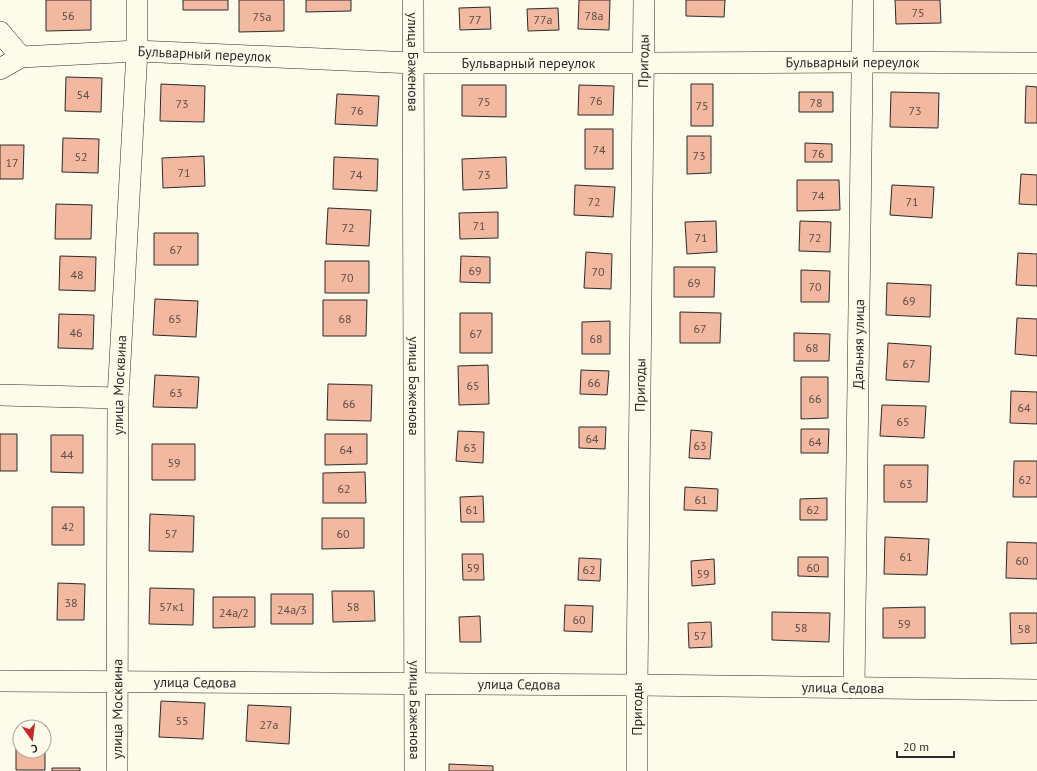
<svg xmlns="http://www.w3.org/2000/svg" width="1037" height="771" font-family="'PT Sans',sans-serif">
<rect width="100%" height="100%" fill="#fdfbea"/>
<!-- building -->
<path fill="#f2b8a0" stroke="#2b2b2b" d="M46,0H91V30L46,31Z
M183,0H228V10H183Z
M239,0H284V31L239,32Z
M306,0H351V11L306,12Z
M579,0H610L609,30L578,29Z
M686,0H725L724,17L686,16Z
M895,0H940L941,23L896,24Z
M490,7L491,29L460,30L459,8Z
M558,8L559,30L528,31L527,9Z
M66,77L102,78L101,112L65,111Z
M161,84L205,86L204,122L160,121Z
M691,84H713V126H691Z
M462,85H506V117L462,116Z
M579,85L614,86L613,115H578Z
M1026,86L1037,87V123H1025Z
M799,92H833V112H799Z
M891,92L939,93L938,128L890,127Z
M337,94L379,96L377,126L335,124Z
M585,129H613V169H585Z
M687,136H711V173L687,174Z
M63,138L99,139L98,173L62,172Z
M805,143L832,144V162H805Z
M0,145H24L23,179H0Z
M204,156L205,186L163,188L162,158Z
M334,157L378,159L377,191L333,189Z
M506,157L507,188L463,190L462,159Z
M1021,174L1037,175V205L1019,204Z
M797,180H839L840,210L797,211Z
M575,185L615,187L613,217L574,215Z
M892,185L934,187L932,218L890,215Z
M56,204L92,205L91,239H55Z
M328,208L371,210L369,246L326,244Z
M498,212V238L460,239L459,213Z
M716,221L717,252L687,254L685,222Z
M800,221L831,222L830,252L799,251Z
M154,233H198V265H154Z
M586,252L612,254L611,289L584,288Z
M1018,253L1037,254V286L1016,285Z
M60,256L96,257L95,291L59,290Z
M461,256L490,257V283L460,282Z
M325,261H369V293H325Z
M674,267H715L714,297H674Z
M801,270L830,271L829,302H801Z
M887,283L931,285L930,317L886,315Z
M155,299L198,301L196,337L153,335Z
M323,300H367L366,336H323Z
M680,312L721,313L720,343H680Z
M460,313H492V353H460Z
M59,314L94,315L93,349L58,348Z
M1017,318L1037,319V356L1015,354Z
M610,321V354H582V322Z
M794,333L830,334L829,361H794Z
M888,343L931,346L929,382L886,380Z
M488,365L489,404L459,405L458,366Z
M581,370L609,371L607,395L580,394Z
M155,375L199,377L197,408L153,407Z
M801,377H828V418L801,419Z
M328,384L372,385L371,421L327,420Z
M1011,391L1037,392V424L1010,423Z
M882,405L926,406L924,438L880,436Z
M579,427H606L605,449L579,448Z
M801,429H829L828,453H801Z
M691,430L712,432L710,459L689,458Z
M458,431L484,432L483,463L456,461Z
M0,434H17V471H0Z
M325,434H367V464L325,465Z
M51,435H83V473L51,472Z
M152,444H195V480H152Z
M1014,461H1037V497H1013Z
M884,465H928L927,502H884Z
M365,472L366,503H323V473Z
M685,487L718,489L717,511L684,510Z
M483,496L484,522H461L460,497Z
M827,498V520H800V499Z
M52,507H84V545H52Z
M150,514L194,516L193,552L149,551Z
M322,518H364V548L322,549Z
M885,537L929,539L927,575L884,574Z
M1007,542L1037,543V579L1006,578Z
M462,554H483L484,580H463Z
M798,557H828V577L798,576Z
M579,558L601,559L600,581L578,580Z
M714,559L715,584L692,586L691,561Z
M58,583L85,584L84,620H57Z
M150,588L194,589L193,625L149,624Z
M332,591H374L375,621L333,622Z
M271,594H313V624H271Z
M213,597H255V627L213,628Z
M565,605L593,606L592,632L564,631Z
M925,607V638H883V608Z
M772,612L830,613L829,642L772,640Z
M1010,613H1037V643L1011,644Z
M480,616L481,642H460L459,617Z
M711,622L712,647L689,648L688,623Z
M161,701L205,703L203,739L159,737Z
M248,705L291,707L289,744L246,741Z
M16,734H20V751H44V735H45V770H16Z
M449,764L493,766V771H449Z
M52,768H80V771H52Z"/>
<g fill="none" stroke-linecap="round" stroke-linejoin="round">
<defs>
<g id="minor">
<path id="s1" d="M413,0L415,771"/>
<path d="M0,32L21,57"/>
<path id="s2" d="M0,69L21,57L137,51L413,63H644L862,62L1037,63"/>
<path d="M0,395L118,398"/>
<path id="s3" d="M0,681L637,685L1037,690"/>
<path id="s4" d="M854,688L863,0"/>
<path id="s5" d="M117,771L118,398L137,51V0"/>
<path id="s6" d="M637,771V685L644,0"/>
</g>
</defs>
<!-- minor casing -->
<use href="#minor" stroke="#2b2b2b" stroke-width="22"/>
<!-- minor -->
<use href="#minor" stroke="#fdfbea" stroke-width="21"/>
</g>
<g text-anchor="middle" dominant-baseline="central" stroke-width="3" stroke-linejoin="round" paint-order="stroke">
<!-- number labels -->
<g font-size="12" fill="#5d4e48">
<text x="918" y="12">75</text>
<text x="68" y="15">56</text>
<text x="594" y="15">78а</text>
<text x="262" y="16">75а</text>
<text x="475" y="19">77</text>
<text x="543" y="19">77а</text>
<text x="83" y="94">54</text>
<text x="596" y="100">76</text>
<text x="484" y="101">75</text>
<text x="816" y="102">78</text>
<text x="182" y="103">73</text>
<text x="702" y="105">75</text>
<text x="357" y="110">76</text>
<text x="915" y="110">73</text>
<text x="599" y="149">74</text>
<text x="818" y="153">76</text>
<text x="699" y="155">73</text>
<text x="81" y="156">52</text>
<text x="12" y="162">17</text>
<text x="184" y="172">71</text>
<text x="356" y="174">74</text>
<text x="484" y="174">73</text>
<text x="818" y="195">74</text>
<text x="594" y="201">72</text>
<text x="912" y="201">71</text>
<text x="479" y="225">71</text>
<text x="348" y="227">72</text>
<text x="701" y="237">71</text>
<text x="815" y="237">72</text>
<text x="176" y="249">67</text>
<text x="475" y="270">69</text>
<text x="598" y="271">70</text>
<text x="77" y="274">48</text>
<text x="347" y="277">70</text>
<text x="694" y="282">69</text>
<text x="815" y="286">70</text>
<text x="909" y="300">69</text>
<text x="175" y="318">65</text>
<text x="345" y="318">68</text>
<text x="700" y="328">67</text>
<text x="76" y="332">46</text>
<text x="476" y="333">67</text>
<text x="596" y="338">68</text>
<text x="812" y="347">68</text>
<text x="909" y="363">67</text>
<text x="594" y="382">66</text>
<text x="473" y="385">65</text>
<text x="176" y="392">63</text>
<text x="815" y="398">66</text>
<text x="349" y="403">66</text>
<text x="1024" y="407">64</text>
<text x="903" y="421">65</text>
<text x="592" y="438">64</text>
<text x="815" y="441">64</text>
<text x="700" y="445">63</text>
<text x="470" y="447">63</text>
<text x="346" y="449">64</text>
<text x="67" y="454">44</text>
<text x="174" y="462">59</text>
<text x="1025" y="479">62</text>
<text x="906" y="483">63</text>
<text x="344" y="488">62</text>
<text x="701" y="499">61</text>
<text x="472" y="509">61</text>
<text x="813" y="509">62</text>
<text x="68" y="526">42</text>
<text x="171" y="533">57</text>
<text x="343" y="533">60</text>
<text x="906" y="556">61</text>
<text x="1022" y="560">60</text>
<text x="473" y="567">59</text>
<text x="813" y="567">60</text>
<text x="589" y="569">62</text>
<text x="703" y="573">59</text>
<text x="71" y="602">38</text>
<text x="172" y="606">57к1</text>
<text x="353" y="606">58</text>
<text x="292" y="609">24а/3</text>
<text x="234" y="612">24а/2</text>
<text x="579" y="619">60</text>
<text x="904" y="623">59</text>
<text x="801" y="627">58</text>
<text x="1024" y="628">58</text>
<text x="700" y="635">57</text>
<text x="182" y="720">55</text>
<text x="269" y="724">27а</text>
</g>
<!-- street labels -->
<g font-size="14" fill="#2b2b2b" stroke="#fdfbea">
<text stroke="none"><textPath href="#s2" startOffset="208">Бульварный переулок</textPath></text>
<text stroke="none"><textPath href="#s1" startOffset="62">улица Баженова</textPath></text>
<text stroke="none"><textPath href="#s6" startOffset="710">Пригоды</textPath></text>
<text stroke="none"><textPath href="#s2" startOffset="856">Бульварный переулок</textPath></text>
<text stroke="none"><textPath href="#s2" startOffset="532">Бульварный переулок</textPath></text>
<text stroke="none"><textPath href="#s4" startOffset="344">Дальняя улица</textPath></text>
<text stroke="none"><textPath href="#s5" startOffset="386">улица Москвина</textPath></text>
<text stroke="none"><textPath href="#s1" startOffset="386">улица Баженова</textPath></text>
<text stroke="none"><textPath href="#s6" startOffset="386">Пригоды</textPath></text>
<text stroke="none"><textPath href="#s3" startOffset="195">улица Седова</textPath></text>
<text stroke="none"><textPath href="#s3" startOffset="519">улица Седова</textPath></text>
<text stroke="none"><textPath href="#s3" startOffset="843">улица Седова</textPath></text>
<text stroke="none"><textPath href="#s5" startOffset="62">улица Москвина</textPath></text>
<text stroke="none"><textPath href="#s1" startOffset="710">улица Баженова</textPath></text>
<text stroke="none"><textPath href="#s6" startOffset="62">Пригоды</textPath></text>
</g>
</g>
<!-- north arrow -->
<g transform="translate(32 739) rotate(166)"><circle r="19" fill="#fdfbea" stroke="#a9a89e"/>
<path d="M0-3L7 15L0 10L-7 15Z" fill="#c62828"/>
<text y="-6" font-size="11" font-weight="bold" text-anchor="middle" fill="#2b2b2b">С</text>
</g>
<!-- scale -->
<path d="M897 751v6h57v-6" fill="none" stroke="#2b2b2b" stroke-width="2"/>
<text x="903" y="751" font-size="12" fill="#2b2b2b" stroke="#fdfbea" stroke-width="3" paint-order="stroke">20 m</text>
</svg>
